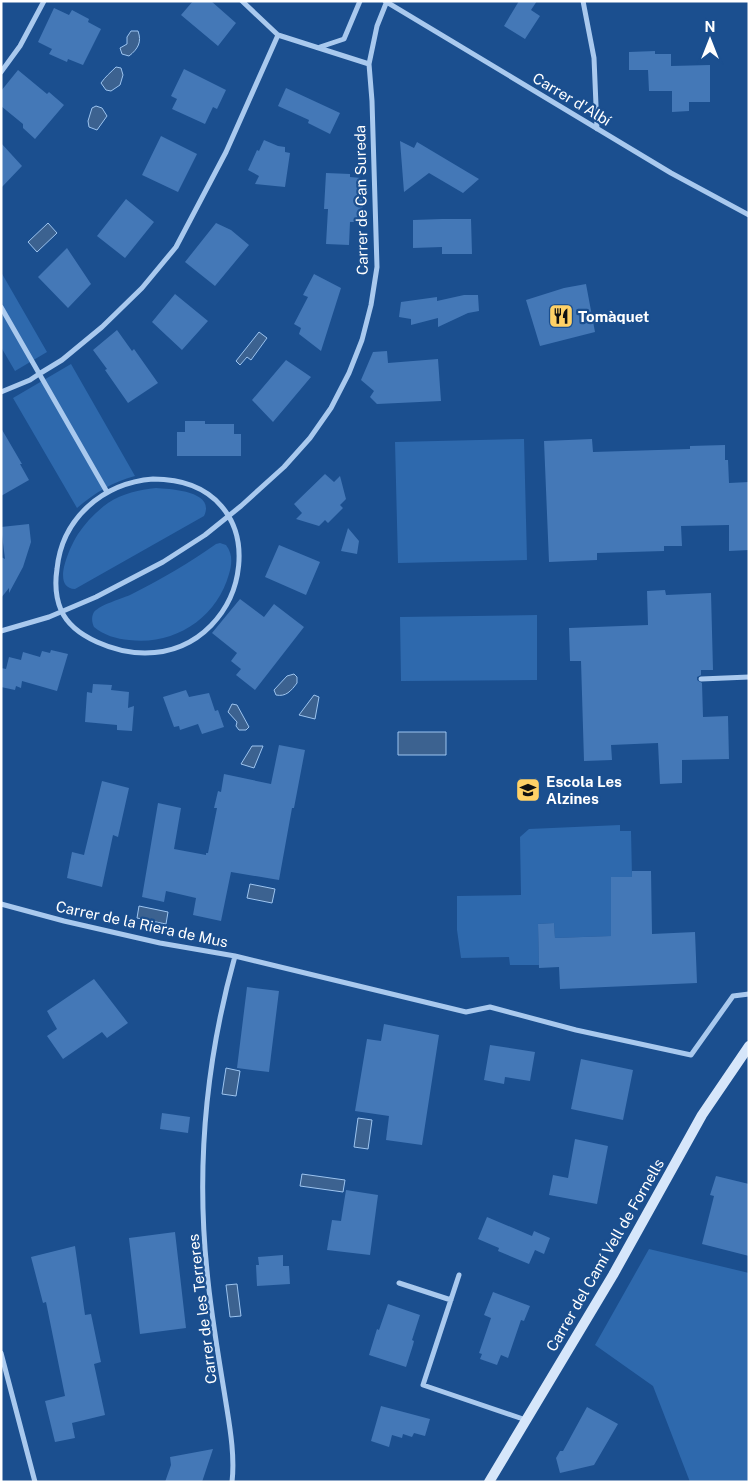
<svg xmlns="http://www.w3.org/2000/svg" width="750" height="1483" font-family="'Public Sans',sans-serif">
<rect width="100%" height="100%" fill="#1b4f8f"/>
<!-- green -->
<path fill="#2e69ad" d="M1,272L47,352L15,371L1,347Z
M71,364L135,476C112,482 95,493 77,508L13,398Z
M524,439L527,560L398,563L395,442Z
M156,488C171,489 216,491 204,516L75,589C50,588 71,545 78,534C86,522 97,511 108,503C123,493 139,490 156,488Z
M220,543L226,545C233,554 232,564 229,574C217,618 174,646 129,640C117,639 103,635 94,627C92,623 91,617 94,612C101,604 122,599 132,594C162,579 189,563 216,544Z
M537,615V680L401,681L400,617Z
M620,825V831H631L632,877L611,878V936L555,938L554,923L538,924L539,965H510L509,957L461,958L457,930V896L521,895L520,837L529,829Z
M649,1249L749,1273V1482H690L653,1386L595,1345Z"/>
<!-- water -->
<path fill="#3c6290" stroke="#9cc4f0" d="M131,31H138C142,42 138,49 129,56L122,54L120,48L127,44V37Z
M116,67L121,68L123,75L120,85L111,91L106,90L101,83C105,77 111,72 116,67Z
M96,106L102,108L107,116L97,130L89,127L88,121L92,108Z
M48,223L57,233L37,252L28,242Z
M259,332L267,338L251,360L247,357L240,365L236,361Z
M294,674L297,677V683C291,691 286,697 276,695L274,690L287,676Z
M314,695L319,697L315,719L299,715Z
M232,704L237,705L249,727L246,730H239L236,726L237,722L228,712Z
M398,732H446V755H398Z
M252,746H263L254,768L241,764Z
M250,884L275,889L272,903L247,898Z
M139,906L168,912L166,924L137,918Z
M226,1068L240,1071L236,1096L222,1094Z
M358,1118L372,1120L368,1149L354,1147Z
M302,1174L345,1180L343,1192L300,1186Z
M237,1284L241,1316L230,1317L226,1285Z"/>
<!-- building -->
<path fill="#4478b7" d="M193,1H211L236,23L218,46L181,15Z
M519,1H537L531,10L540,16L525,39L504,26Z
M54,8L69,15L72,10L89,19L88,22L101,29L83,65L68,59L67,62L49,54L52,49L38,42Z
M655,51V54H671V66L710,65V102H689V111L672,112V91H649L648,70H629V52Z
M184,69L226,90L217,109L213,107L205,124L172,109L177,99L171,96Z
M18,70L47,94L49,92L64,105L35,139L23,128V124L1,106V91Z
M286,88L340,113L330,134L308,123L309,120L278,106Z
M161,136L197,154L178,192L142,175Z
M264,140L278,146L285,147V152L290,153L285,187L255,184L259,176L248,170L257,150L259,151Z
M400,141L414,148L417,142L479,179L463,193L429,173L404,192Z
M1,143L22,166L1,188Z
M326,173L350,174V177L361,178L363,222H350L349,245L326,244L328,209H324Z
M126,199L154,222L125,258L97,236Z
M442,219H471L472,254H442V247L413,248V220Z
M216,223L231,230L249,245L215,286L185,262Z
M67,248L91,284L68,308L38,277Z
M314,274L341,288L321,351L299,334L301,328L294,324L308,297L303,295Z
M586,284L595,332L540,346L526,300L564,288Z
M175,294L208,321L182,350L152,322Z
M464,295H478L479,311L468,313L438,327V318L411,325V319L399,317L401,302L437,297V301Z
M117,330L132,351L134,349L158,383L128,403L105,370L107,369L93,350Z
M387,351L388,363L438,359L441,401L377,404L370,397L374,391L361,380L373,352Z
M286,360L311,377L273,422L252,400Z
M185,421H205V424H234V434H241V456H177V432H185Z
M1,428L22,464H20L29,480L1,496Z
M592,439L593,452L690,449V446L725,445V460H728L729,483L749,482V550L729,551V525L681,526L682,546H664V551L597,553V560L549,562L544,441Z
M325,474L334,482L340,476L346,499L340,505L343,508L328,523L325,520L319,526L296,519L302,513L294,504Z
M29,524L31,542L23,567L9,593V588L1,598V557L5,559L1,527Z
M348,528L359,541L357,554L341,551Z
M279,545L320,562L306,595L265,577Z
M665,590L666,595L711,593L713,670H701V675L697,677V680L702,683L703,717L728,716L729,759L682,760V783L660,784L658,743L611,745L612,760L584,761L581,661H570L569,628L648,625L647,591Z
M240,599L264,617L274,604L304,627L255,690L236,675L241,669L231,661L237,653L212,633Z
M51,650L68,654L57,691L22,681L21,688L16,686L15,690L1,687V668L6,669L9,657L21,660L23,652L40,657L42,651L50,653Z
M93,684L112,685L111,690L129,692L128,708L134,706L132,731L117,730V725L85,722L87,692L92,693Z
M186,690L189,697L209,693L215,711L218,710L224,727L202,734L198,724L180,730L179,726L174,727L163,697Z
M279,745L305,750L294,808H292L279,880L231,872L221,921L193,915L196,898L166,891L164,902L142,897L158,803L181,808L174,849L206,855V853H208L217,808H214L218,791L221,792L224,774L271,784Z
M102,781L129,788L118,837L113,835L102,887L67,878L72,852L84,855Z
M632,871H651L652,934L695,932L697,983L560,989L559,967L539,968L538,924L554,923L555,938L611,936V877H632Z
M94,979L128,1023L107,1038L102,1032L63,1059L47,1036L57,1029L47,1011Z
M247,987L279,991L269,1072L237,1068Z
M384,1024L439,1035L422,1145L386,1140L389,1116L355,1111L367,1039L381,1041Z
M490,1045L535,1052L530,1081L505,1077L504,1084L484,1080Z
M581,1059L633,1070L623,1120L571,1109Z
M162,1113L190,1117L188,1133L160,1129Z
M575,1139L608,1146L597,1204L549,1195L553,1175L568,1178Z
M716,1176L749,1184V1256L702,1244L714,1196L710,1195Z
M346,1190L378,1195L370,1255L327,1250L332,1220L341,1221Z
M487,1217L532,1236L534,1231L550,1238L544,1254L535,1250L529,1264L498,1251L499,1248L478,1239Z
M175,1232L186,1328L140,1334L129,1238Z
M75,1246L85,1315L91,1314L101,1362L94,1364L105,1415L72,1423L75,1438L55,1442L45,1401L65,1396L46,1302L43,1303L31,1257Z
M283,1255V1266H289L290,1284L257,1286L256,1265H259L258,1257Z
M493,1292L530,1306L524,1321L521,1320L508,1358L501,1355L497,1365L480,1359L482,1354L479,1353L491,1318L484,1315Z
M388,1304L420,1315L412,1340L414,1341L413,1345L406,1367L369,1355L377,1329L379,1330Z
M381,1406L430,1419L425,1436L414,1433L412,1437L403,1434L402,1438L392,1435L389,1447L371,1441Z
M587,1407L618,1424L594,1465L560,1473L556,1458L560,1451H563Z
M213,1449L202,1482H165L171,1465L170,1457Z"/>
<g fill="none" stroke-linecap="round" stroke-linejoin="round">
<!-- street -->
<path stroke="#a9c9ee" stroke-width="5" d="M242,1L278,35L369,64
M385,1L671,173L749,215
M583,1L594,58L597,129
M320,47L344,39L360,1
M1,72L20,46L44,1
M1,307L107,492
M1,392L30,380L39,374L62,360L102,327L142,288L176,247L226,152L278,35
M153,479C281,479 256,652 145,653C117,653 73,638 61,610C56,598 55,582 57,569C62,518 103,483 153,479Z
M1,631L49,617L96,597L163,562L205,535L241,506L284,467L310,438L331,408L349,373L362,340L371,305L377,267L372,101L369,64L377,26L387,1
M701,679L749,677
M1,904L64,921L160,943L235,956L466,1012L490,1007L576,1030L691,1055L733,996L749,994
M459,1275L423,1385L526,1420
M399,1283L451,1300
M1,1353L35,1482
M232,1482C235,1456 230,1428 226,1403C219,1359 211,1315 207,1271C196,1164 206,1060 235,956"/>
<!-- secondary -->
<path stroke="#d6e6fa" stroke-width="10" d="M489,1482L613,1275L702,1115L749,1046"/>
</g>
<!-- icons -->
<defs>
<symbol id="restaurant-square" viewBox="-11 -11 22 22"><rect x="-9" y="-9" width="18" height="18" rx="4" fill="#ffd166" stroke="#1b4f8f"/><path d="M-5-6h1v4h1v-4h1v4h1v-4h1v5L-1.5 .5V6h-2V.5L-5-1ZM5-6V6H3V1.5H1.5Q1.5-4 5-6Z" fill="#111"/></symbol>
<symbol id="school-square" viewBox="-11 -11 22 22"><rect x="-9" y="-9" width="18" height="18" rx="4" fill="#ffd166" stroke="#1b4f8f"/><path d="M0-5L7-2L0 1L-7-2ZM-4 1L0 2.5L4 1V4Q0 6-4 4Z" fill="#111"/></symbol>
</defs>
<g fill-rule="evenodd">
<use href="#restaurant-square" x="547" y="302" width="28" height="28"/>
<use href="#school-square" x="514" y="776" width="28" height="28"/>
</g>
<g text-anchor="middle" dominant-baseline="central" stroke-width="4.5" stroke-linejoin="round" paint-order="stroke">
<!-- street labels -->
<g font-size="15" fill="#fff" stroke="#1b4f8f">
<text transform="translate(572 99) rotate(31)">Carrer d'Albí</text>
<text transform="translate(361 200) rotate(-91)">Carrer de Can Sureda</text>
<text transform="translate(142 924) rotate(12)">Carrer de la Riera de Mus</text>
<text transform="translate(605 1255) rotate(-60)">Carrer del Camí Vell de Fornells</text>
<text transform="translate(202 1309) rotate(-97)">Carrer de les Terreres</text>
</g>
<!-- poi labels -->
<g font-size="15" font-weight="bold" fill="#fff" stroke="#1b4f8f" text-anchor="start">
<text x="578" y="316">Tomàquet</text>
<text x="546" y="781">Escola Les<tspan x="546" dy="17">Alzines</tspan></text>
</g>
</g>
<!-- border -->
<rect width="750" height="1483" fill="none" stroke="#ffffff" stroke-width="5"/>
<!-- north arrow -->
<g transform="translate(710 40)" stroke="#1b4f8f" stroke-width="4" paint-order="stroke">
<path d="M0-4L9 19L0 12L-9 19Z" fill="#ffffff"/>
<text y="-8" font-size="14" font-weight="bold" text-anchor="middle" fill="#ffffff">N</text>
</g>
</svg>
